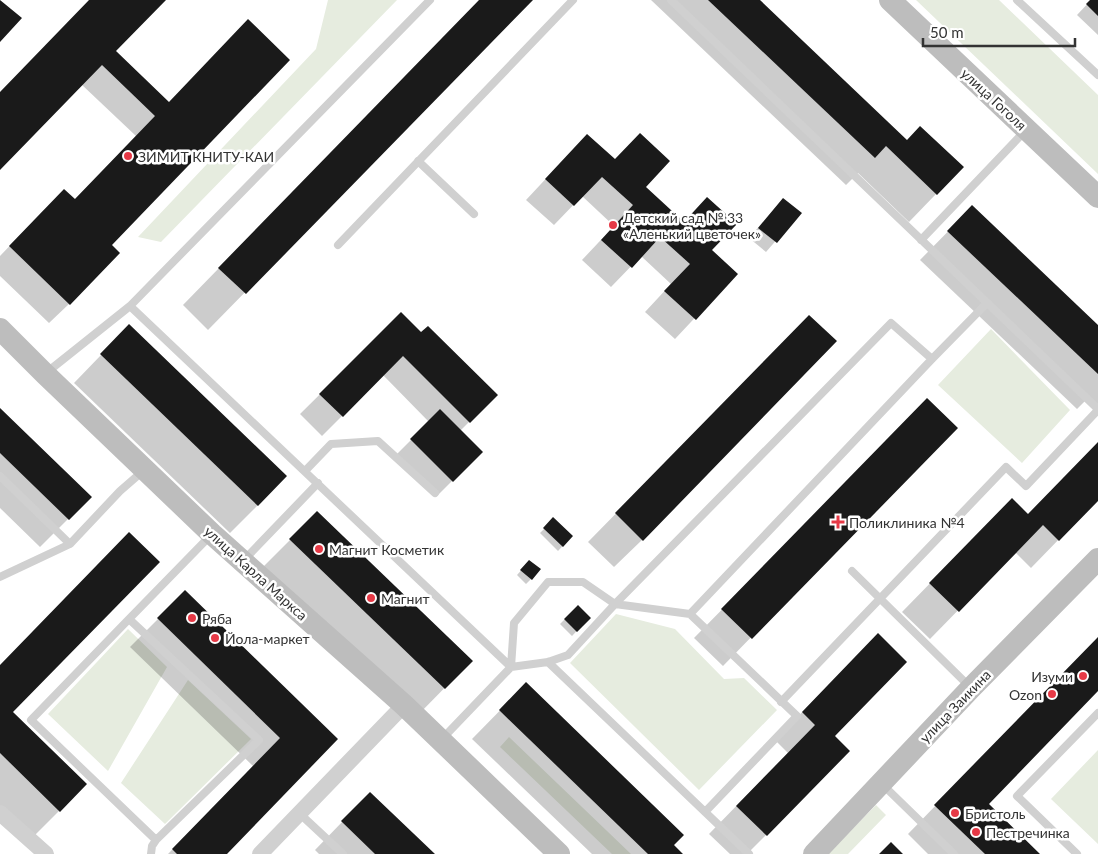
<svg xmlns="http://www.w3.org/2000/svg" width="1098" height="854" font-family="Lato,sans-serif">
<rect width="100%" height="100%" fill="#fff"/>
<!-- green -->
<path fill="#e6ecdf" d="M328,0H397L161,242L138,237L316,49Z
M916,0H999L1098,95V174Z
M991,329L1070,410L1022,463L938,385Z
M616,614L675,629L724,679L744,678L777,710L699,790L570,663Z
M128,629L167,667L108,771L48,714Z
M188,680L251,739L165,824L121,783Z
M509,737L631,854H612L500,747Z
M1098,750V844L1051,799Z
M876,805L886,815L848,854H828Z"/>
<!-- shadow -->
<path fill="#0003" d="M90,0H164L115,51L168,103L110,245L69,304L49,323L0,276V256L44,210L74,200L136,136L81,84L0,168V93Z
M480,0H531L208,330L183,305Z
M651,0H758L907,141L936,194L909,222L858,173L846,185Z
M1091,0H1098V35L1077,15Z
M568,155L645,187L683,223L707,199L710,250L736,274L675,339L645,312L671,284L641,256L611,287L582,260L614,226L582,196L554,225L526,200Z
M783,199L800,213L766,252L749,238Z
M972,207L1098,327V409L1087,399L1077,409L920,260Z
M401,314L421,334L496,395L460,431L481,452L437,496L396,455L429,422L383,375L322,436L300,414Z
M782,344L642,540L614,567L588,542Z
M102,354L258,505L230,533L74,383Z
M0,409L90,497L40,547L0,508Z
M900,428H956L723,666L694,638Z
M1098,444V499L1031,568L1015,552L930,639L902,612L984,528L1028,515Z
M317,513L471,661L417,716L262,568Z
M554,519L572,536L558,551L540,533Z
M525,566L531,579L526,584L517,575Z
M185,592L337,739L226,854H168L253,766L130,647Z
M578,606L589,618L572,636L560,624Z
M1098,638V689L987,804L1039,854H928L908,834Z
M850,663L833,736L766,835L747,854H730L709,834L788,753L775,740Z
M0,666L12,713L59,811L32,838L0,808Z
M526,684L672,845L682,854H592L472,739Z
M343,821L433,854H319L315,850Z"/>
<!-- building -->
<path fill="#1a1a1a" d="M0,0L22,18L0,42Z
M89,0H166L116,51L169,102L248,19L290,60L112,245L120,253L70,305L9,246L64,189L75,199L155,116L102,65L0,170V92Z
M479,0H533L246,294L218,268Z
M708,0H760L907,140L920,126L964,167L937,195L886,146L875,158Z
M1090,0H1098V16L1086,4Z
M640,133L670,161L646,187L684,222L707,197L737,224L712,250L738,274L696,320L664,291L690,264L660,237L632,268L601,240L633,205L602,177L574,206L545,179L587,134L615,159Z
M783,198L802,213L777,243L758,228Z
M972,205L1098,325V374L947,231Z
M401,312L421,332L428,326L498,395L470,423L403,356L343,417L319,394Z
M809,315L837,341L643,541L615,513Z
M129,324L287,476L258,506L100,354Z
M927,398L958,428L752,639L721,609Z
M0,408L92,497L69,520L0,453Z
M440,409L483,452L453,482L410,439Z
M1098,442V501L1059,541L1043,525L959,612L929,583L1012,498L1028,514Z
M317,511L473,661L445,689L289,539Z
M553,517L573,536L563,547L543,528Z
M129,532L160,562L13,712L87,784L60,812L0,753V665Z
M529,560L541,569L532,580L520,570Z
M185,590L338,739L227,854H177L172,849L280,738L157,618Z
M578,605L591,618L577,632L564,619Z
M878,633L907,662L835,736L850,751L767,836L736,806L815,725L802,712Z
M1098,637V691L989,804L1040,854H985L934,805Z
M526,682L684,835L674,845L683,854H648L499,710Z
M370,792L435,854H375L341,821Z
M891,842L903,854H879Z"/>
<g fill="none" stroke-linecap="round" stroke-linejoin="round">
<!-- lane -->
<path stroke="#d0d0d0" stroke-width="8" d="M671,0L1098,409
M1017,0L1098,75
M418,161L474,214
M921,240L1025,131
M338,245L573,0
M130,306L511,667
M46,373L130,306L430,0
M305,471L331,444L378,441L435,493
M0,476L70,544L120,491L143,471
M244,560L318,483
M852,571L970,687
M0,577L70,544
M690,614L932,359L987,303
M129,619L31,720L156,840
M548,662L749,854
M511,667L548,662L568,655L615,604L891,323L932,359
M781,702L1006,467L1026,486L1098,410
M442,739L511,667L514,623L548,582H583L615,604L690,614L797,716L705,812
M882,784L954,854
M299,813L343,854
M151,854L152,846L156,840L259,740L129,619L210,536
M1077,854L1017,796L1098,713"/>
<!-- street -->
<path stroke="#d0d0d0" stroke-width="16" d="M0,813L46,854
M260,854L404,705"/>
<!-- secondary -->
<path stroke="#bdbdbd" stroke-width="22" d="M890,0L1098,197
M0,329L45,374L212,534L404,705L559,854
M814,854L971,688L1098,559"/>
</g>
<!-- markers -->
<g fill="#e63946" stroke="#fff" stroke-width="2">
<circle cx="128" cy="156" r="5"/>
<circle cx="613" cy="225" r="5"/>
<path d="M835.5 514.5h5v5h5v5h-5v5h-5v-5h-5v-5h5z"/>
<circle cx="319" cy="549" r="5"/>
<circle cx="371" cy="598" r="5"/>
<circle cx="192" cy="618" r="5"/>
<circle cx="215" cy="638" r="5"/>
<circle cx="1083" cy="676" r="5"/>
<circle cx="1052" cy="694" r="5"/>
<circle cx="955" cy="813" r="5"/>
<circle cx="976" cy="832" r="5"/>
</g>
<g text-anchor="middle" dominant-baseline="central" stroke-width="5" stroke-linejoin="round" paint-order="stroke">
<!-- street labels -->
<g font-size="14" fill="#333" stroke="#fff">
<text transform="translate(994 99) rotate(43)">улица Гоголя</text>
<text transform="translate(256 573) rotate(42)">улица Карла Маркса</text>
<text transform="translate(955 706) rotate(-46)">улица Заикина</text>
</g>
<!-- poi labels -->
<g font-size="14" fill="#333" stroke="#fff" text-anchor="start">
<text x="138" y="156">ЗИМИТ КНИТУ-КАИ</text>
<text x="623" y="217">Детский сад № 33<tspan x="623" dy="16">«Аленький цветочек»</tspan></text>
<text x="849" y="522">Поликлиника №4</text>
<text x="329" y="549">Магнит Косметик</text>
<text x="381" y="598">Магнит</text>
<text x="202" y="618">Ряба</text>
<text x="225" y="638">Йола-маркет</text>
<text x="1073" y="676" text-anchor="end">Изуми</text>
<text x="1042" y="694" text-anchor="end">Ozon</text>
<text x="965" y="813">Бристоль</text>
<text x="986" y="832">Пестречинка</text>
</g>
</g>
<!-- scale -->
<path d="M923 38v8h152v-8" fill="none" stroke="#333333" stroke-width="2.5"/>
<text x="930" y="38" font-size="15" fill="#333333" stroke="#ffffff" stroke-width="4" paint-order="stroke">50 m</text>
</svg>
